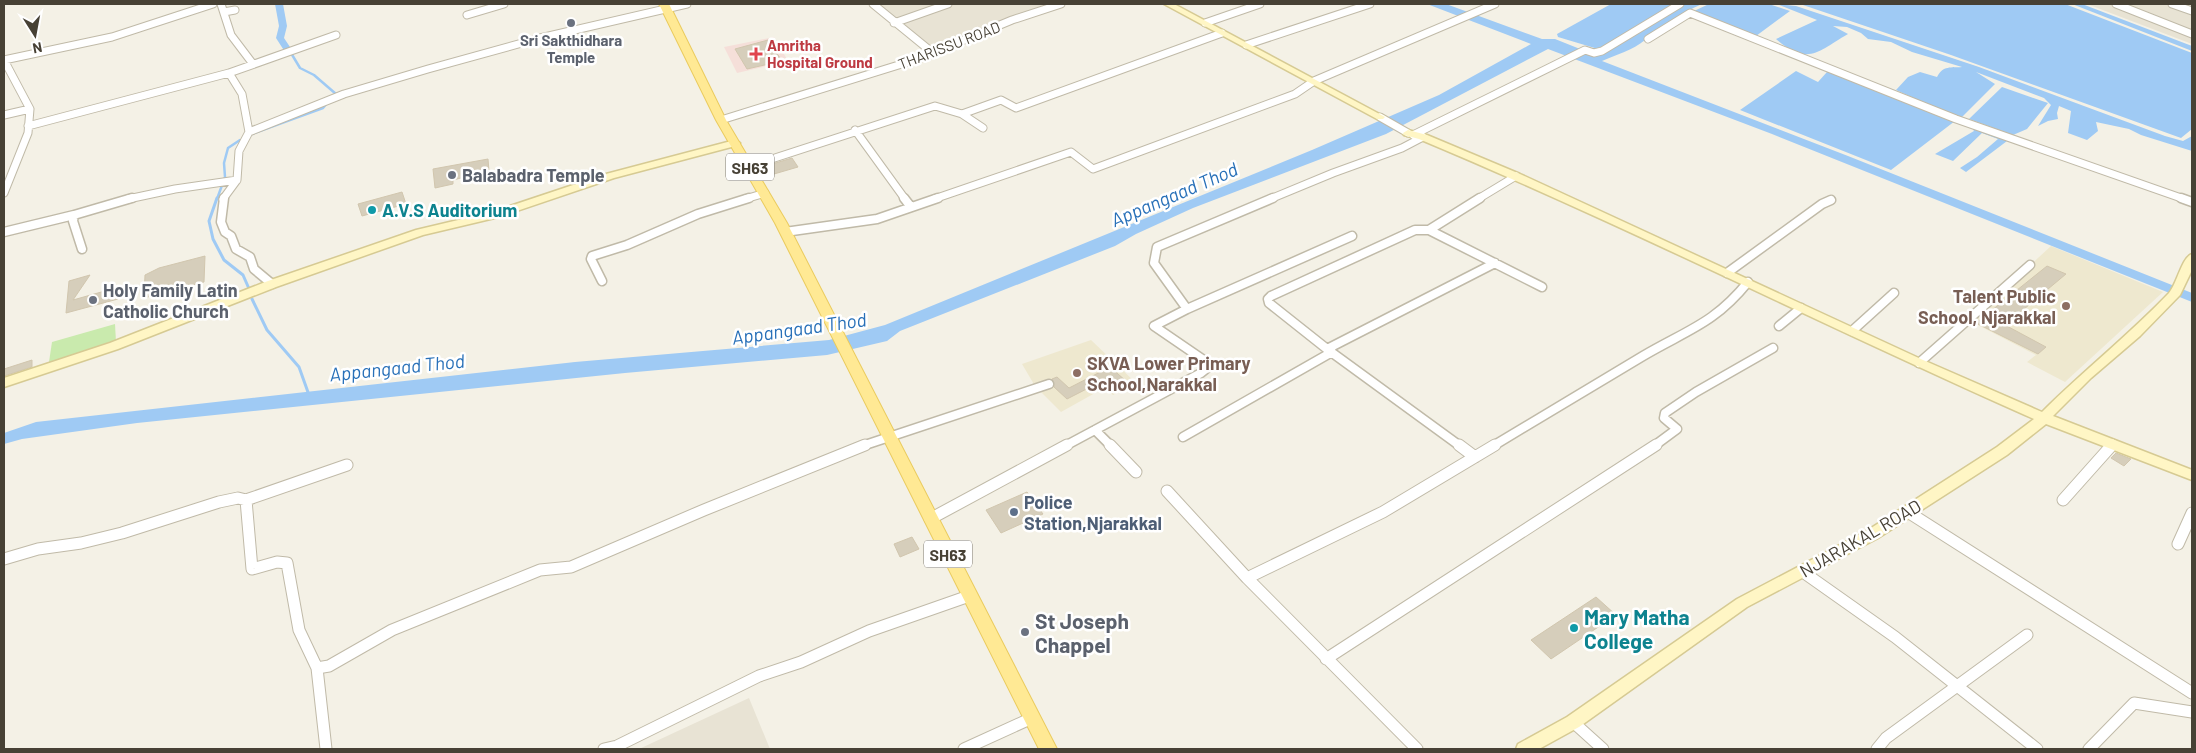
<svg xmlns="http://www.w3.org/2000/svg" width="2196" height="753" font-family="Barlow,sans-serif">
<rect width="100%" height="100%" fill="#f4f1e6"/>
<!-- residential -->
<path fill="#e8e3d4" d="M869,4H1055L933,48Z
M2087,4H2192V44Z
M749,698L770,749H639Z"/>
<!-- education -->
<path fill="#eee8cf" d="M2051,246L2163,292L2065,382L2027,362L2036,355L1970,321Z
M1091,340L1136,383L1113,395L1104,388L1061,412L1035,386L1022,364Z"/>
<!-- medical -->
<path fill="#f5dfd9" d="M774,37L788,61L737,73L724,47Z"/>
<!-- green -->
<path fill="#c9eaad" d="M115,324L116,342L49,362L52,342Z"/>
<!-- water -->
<path fill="#9fcaf4" d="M1427,4H1446L1542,39H1555L1595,55L1684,4H1702C1680,14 1662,25 1645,40C1633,50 1616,55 1602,61L1848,156L2192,293V302L1772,134L1548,49L1386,134L1193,208L1136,234L1115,246L900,331L887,341L827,355L625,373L137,423L22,439L4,444V433L36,422L575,362L829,340L885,325L1312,150L1439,95L1531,44Z
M1611,4H1675L1598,49L1558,37L1557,34Z
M1709,4H1769L1790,11L1756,36L1694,11Z
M1777,4L1796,6L1979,67L2165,136L2183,141L2192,136V151L2141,135L2129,129L2096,122L2098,131L2087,140L2068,133L2071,111L2059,106L2057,113L2058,119L2048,121L2038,126L2051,105L2044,98L1976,72L1995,84L1960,119L1896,90L1908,77L1920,72L1937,77C1943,65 1951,68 1962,67L1912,52L1891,42L1868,39L1861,33L1847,27L1833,26L1848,34C1818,51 1809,67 1776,39L1817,20Z
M1800,4H2065L2192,53V129L2181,138L1951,55Z
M1813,63L1955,121L1891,170L1740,110L1796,71L1818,82L1827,72Z
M2002,87L2048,103L2027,129L2013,135L1969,119Z
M1969,123L2011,138L1966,172L1960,168L1977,157L1998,139L1982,133L1953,161L1935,154L1974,131Z"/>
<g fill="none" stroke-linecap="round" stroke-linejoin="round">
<!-- stream-far1 -->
<path stroke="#9fcaf4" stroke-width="2.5" d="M291,53L300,68L314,75L336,94L334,96
M252,134L323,108L328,102
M217,199L225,177L224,163L228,148L240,140"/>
<!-- stream -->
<path stroke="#9fcaf4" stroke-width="3" d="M217,198L209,221L213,239L224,260L243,275L250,291
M252,299L267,330L299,367L309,395"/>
<!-- canal -->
<path fill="#9fcaf4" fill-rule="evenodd" d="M275,4H283L287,26L284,38L292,50L291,52H285L276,38L279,26Z
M2072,4H2082L2192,46V51Z"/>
</g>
<!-- building -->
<path fill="#d6cebb" stroke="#d1c6ae" d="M768,40L782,61L747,69L735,49Z
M792,158L798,167L774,174L769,165Z
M488,159L489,171L453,180V184L435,188L433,169Z
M402,192L406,204L362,216L358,204Z
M205,256L204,282L144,298L145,275L159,268Z
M2047,266L2066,274L2005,325L2046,347L2038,354L1976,323Z
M90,275L73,300L119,287L118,299L66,313L69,281Z
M32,360V367L4,376V369Z
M1110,367L1126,381L1116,386L1108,378L1067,399L1054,387L1052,379L1057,377L1069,388Z
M2116,453L2131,459L2124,466L2111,458Z
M1027,492L1043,514L1001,533L986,510Z
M912,537L919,549L900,557L894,544Z
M1596,597L1616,615L1551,659L1531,640Z"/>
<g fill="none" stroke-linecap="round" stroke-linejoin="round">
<defs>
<path id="street-far2" d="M221,4L231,35L253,64
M873,4L933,53
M2116,4L2192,34
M2172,4L2192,11
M224,12L235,10
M467,15L504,4
M894,23L948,4
M1205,23L1260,4
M1648,39L1690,13L1956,119L2184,199
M1246,45L1370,4
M229,73L336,35
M962,114L983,128
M4,115L30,109
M1380,117L1408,133
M721,120L918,59L1012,20L1061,4
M28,126L229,73L242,94L249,132
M855,130L905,199
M1413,135L1585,50L1594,53L1602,51L1680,4
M750,166L935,106L962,114L1001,100L1016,108L1222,33
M237,180L239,151L249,132L344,94L428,69L540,38L687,4
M4,193L28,133L30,109L4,60L112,37L213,4
M128,199L175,189L237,180L223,199
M745,199L765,193
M934,199L1071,152L1093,169L1295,94L1314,81L1495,4
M1270,199L1333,173L1402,148L1423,137
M1478,199L1516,176"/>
<path id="street-far1" d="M224,198L221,222L225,232L231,236L236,249L250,257L254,269L272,284
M904,198L911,207
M1480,198L1429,230L1542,287
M2181,198L2192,202
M1429,230H1415L1271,296L1268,299L1269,303L1327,349L1495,263
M4,232L74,215
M785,232L877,219L938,198
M82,249L73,221L74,215L132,198
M1727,273L1822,204L1831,200
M602,281L591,259L592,256L627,245L698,214L749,198
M1187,309L1352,236
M1779,326L1801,308
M1852,331L1894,293
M1327,349L1460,446
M1919,363L2030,265
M1095,430L1111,446
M1183,437L1332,352
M862,446L1049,384
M1065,446L1201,373L1211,365L1154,326L1187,309L1154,263L1157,247L1273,198
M1493,446C1543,416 1593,386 1643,356C1687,330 1714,324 1748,282
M1654,446L1677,429L1664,418L1665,413L1696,392L1773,348
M2111,446L2113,444"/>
<path id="street" d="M1110,445L1136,472
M1459,445L1475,457
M1167,491L1247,578
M246,500L347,465
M2063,500L2112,445
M1908,512L2192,693
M930,519L1067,445
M2178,544L2192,513
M4,559L38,549L81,543L122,533L219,502L238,498L246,500L252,569L277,562L287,563L299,630L317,668L329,666L392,630L540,570L571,567L704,510L865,445
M1803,572L1895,637L2037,749
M1326,659L1656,445
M317,668L326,749
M1573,722L1603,749
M604,749L617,746L759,676L801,662L869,631L969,596
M964,749L1032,718
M1417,749L1247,578L1383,512L1495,445
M1877,749L1886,738L2027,635
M2089,749L2134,703L2192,712"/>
<path id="secondary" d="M1164,4H1174L1385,117L1383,119H1377Z
M1408,130L1427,135L1520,174L1923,360L2042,412C2083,371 2129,335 2169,293C2177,284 2182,257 2192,254V270L2180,295L2140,336L2091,378L2053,416L2192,470V480L2046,424L2007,455L1878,538L1747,607L1579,727L1539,749H1516L1518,744L1567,717L1737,599L1868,530L1997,447L2034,419C1828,328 1627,226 1419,139L1404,135L1403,133Z
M735,140L740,143L739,145L614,178L499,217L423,235L276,287L118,349L4,387V378L110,343L268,281L416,230L492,212L606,174Z"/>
<path id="primary" d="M659,4H669L726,120L787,223L1057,749H1039L775,223L716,120Z"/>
</defs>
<!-- street-far2 casing -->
<use href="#street-far2" stroke="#c0baa8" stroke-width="9"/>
<!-- street-far1 casing -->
<use href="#street-far1" stroke="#c0baa8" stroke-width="11"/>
<!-- street casing -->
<use href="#street" stroke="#c0baa8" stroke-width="13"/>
<!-- secondary casing -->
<use href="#secondary" stroke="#d6ca93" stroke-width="3"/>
<!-- primary casing -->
<use href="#primary" stroke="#eacb5e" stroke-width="2"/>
<!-- street-far2 -->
<use href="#street-far2" stroke="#fff" stroke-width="7"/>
<!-- street-far1 -->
<use href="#street-far1" stroke="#fff" stroke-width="8"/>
<!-- street -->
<use href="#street" stroke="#fff" stroke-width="11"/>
<!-- secondary -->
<use href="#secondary" fill="#fff6c5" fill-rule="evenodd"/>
<!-- primary -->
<use href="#primary" fill="#ffe994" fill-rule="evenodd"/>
</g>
<!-- markers -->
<g fill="#6b7280" stroke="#fff" stroke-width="2">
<circle cx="571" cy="23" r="5"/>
<circle cx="452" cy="175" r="5"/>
<circle cx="93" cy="300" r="5"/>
<circle cx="1025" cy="632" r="5"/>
</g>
<path fill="#e0444e" stroke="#fff" stroke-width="2" d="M753.5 46.5h5v5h5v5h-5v5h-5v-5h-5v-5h5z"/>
<g fill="#0f9aa8" stroke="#fff" stroke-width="2">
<circle cx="372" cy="210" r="5"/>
<circle cx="1574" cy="628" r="5"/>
</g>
<g fill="#8d6e63" stroke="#fff" stroke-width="2">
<circle cx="2066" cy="306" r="5"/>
<circle cx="1077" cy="373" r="5"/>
</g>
<circle fill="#5c6f8a" stroke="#fff" stroke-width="2" cx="1014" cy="512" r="5"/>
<g text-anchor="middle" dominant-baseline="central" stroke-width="5" stroke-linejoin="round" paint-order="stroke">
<!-- far-worship labels -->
<g font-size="15" font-weight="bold" fill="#5b616d" stroke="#fff">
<text x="571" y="40">Sri Sakthidhara<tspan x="571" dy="17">Temple</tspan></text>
</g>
<!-- far-health labels -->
<g font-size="15" font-weight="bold" fill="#be3a42" stroke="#fff" text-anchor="start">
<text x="767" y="45">Amritha<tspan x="767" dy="17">Hospital Ground</tspan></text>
</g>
<!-- far-street labels -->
<g font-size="15" fill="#474135" stroke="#fff">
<text transform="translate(949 45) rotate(-21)">THARISSU ROAD</text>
</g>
<!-- shield labels -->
<g fill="#fff" stroke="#7e7a72" stroke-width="1">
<rect x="726" y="153.5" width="48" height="27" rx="4"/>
<rect x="924" y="540.5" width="48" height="27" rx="4"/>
</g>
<g font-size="16" font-weight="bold" fill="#474135">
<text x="750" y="167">SH63</text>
<text x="948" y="554">SH63</text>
</g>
<!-- worship labels -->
<g font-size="18" font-weight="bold" fill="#5b616d" stroke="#fff" text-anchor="start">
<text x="462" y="175">Balabadra Temple</text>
<text x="103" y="290">Holy Family Latin<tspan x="103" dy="21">Catholic Church</tspan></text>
</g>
<!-- culture labels -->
<g font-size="18" font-weight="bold" fill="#0d838f" stroke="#fff" text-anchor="start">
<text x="382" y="210">A.V.S Auditorium</text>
</g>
<!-- education labels -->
<g font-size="18" font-weight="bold" fill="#785e54" stroke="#fff" text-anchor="end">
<text x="2056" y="296">Talent Public<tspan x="2056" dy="21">School, Njarakkal</tspan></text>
<text x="1087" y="363" text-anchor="start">SKVA Lower Primary<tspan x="1087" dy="21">School,Narakkal</tspan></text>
</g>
<!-- service labels -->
<g font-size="18" font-weight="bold" fill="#4e5e75" stroke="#fff" text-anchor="start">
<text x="1024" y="502">Police<tspan x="1024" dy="21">Station,Njarakkal</tspan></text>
</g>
<!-- street labels -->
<g font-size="18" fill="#474135" stroke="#fff">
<text transform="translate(1860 538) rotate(-30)">NJARAKAL ROAD</text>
</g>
<!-- water labels -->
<g font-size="19" font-style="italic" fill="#2870b8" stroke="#fff">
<text transform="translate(1174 194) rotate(-23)">Appangaad Thod</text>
<text transform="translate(799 328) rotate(-8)">Appangaad Thod</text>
<text transform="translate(397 367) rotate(-6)">Appangaad Thod</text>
</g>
<!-- near-culture labels -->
<g font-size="21" font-weight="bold" fill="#0d838f" stroke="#fff" text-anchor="start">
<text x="1584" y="616">Mary Matha<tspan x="1584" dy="24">College</tspan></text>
</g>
<!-- near-worship labels -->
<g font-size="21" font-weight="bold" fill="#5b616d" stroke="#fff" text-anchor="start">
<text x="1035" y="620">St Joseph<tspan x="1035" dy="24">Chappel</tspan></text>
</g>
</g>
<!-- border -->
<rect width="2196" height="753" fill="none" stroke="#474135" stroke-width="10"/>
<!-- north arrow -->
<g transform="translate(35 35) rotate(169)" stroke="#ffffff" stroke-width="4" paint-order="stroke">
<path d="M0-4L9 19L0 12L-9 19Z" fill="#474135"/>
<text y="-8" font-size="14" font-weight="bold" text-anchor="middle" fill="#474135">N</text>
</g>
</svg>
